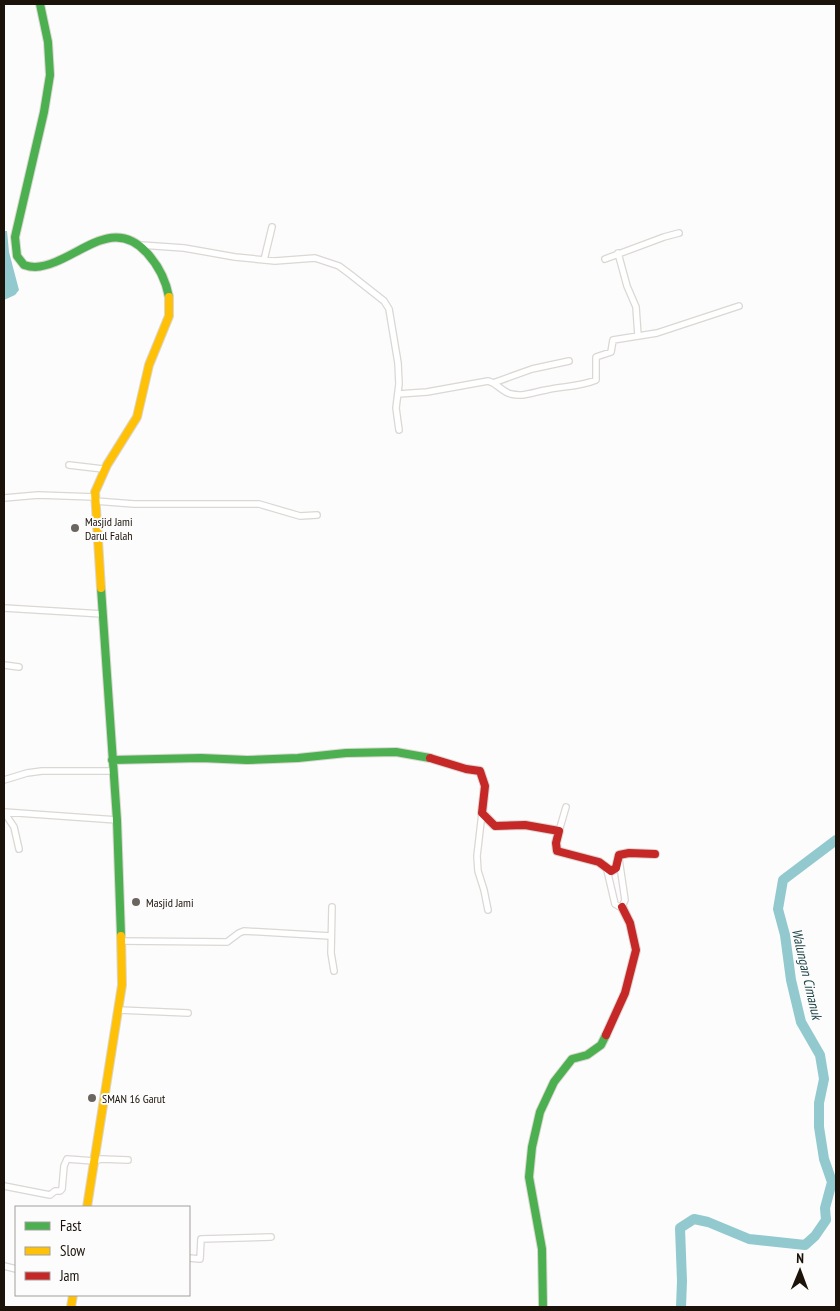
<svg xmlns="http://www.w3.org/2000/svg" width="840" height="1311" font-family="'PT Sans Narrow',sans-serif">
<rect width="100%" height="100%" fill="#fcfcfc"/>
<!-- water -->
<path fill="#91c9ce" d="M4,231H7L9,252L19,290L15,295L4,300Z"/>
<g fill="none" stroke-linecap="round" stroke-linejoin="round">
<!-- river -->
<path stroke="#91c9ce" stroke-width="10" d="M681,1307L682,1281L680,1228L694,1219L708,1222L749,1239L805,1245L815,1236L826,1220L825,1208L832,1182L824,1159L819,1127V1103L824,1079L820,1055L801,1022L791,980L785,935L778,909L783,880L836,840"/>
<defs>
<path id="street" d="M141,245L184,248L235,257L275,261L315,258L339,266L351,275L384,301L389,309L398,363L399,384L396,408L399,430
M618,253L627,286L636,307L638,336
M605,259L664,237L679,233
M264,260L272,227
M493,383L532,369L569,361
M398,394L427,392L488,381C497,383 502,392 511,394C524,397 534,392 546,390C563,386 579,387 596,380V357L611,352L613,340L657,333L739,306
M69,465L103,469
M4,498L38,495L95,497
M95,501L134,504H259L300,516L317,515
M4,608L103,614
M4,665L19,667
M4,780L27,773L42,771H113
M4,812L117,820
M4,812L14,827L19,849
M482,813L477,856L478,871L484,890L488,910
M559,831L566,807
M607,870L615,904L618,906L622,907L625,900L619,859
M332,907L331,953L334,971
M121,941L227,942L239,933L244,931L330,936
M119,1010L188,1013
M4,1186L50,1195L55,1191H60L62,1189L64,1166L67,1159L94,1161L101,1159L128,1160
M189,1258L200,1259L201,1239L271,1237
M4,1266L16,1269"/>
<path id="fast" d="M40,4L48,42L50,75L44,112L15,237L17,256L24,265C27,266 32,267 35,267C74,265 110,212 147,253C158,265 166,281 169,297
M101,588L117,820L121,936
M112,760L201,758L247,760L298,758L346,753L396,752L430,758
M543,1307L542,1249L529,1177L532,1147L540,1112L554,1082L572,1059L587,1055L601,1045L606,1035"/>
<path id="slow" d="M101,588L95,492L107,465L137,417L149,365L169,316V297
M87,1207L122,985L121,936
M71,1307L73,1295"/>
<path id="jam" d="M430,758L466,769L480,771L485,786L482,813L495,826L525,825L559,831L556,843L557,851L599,862L611,871L616,868L619,855L629,853L655,854
M606,1035L625,993L636,950L630,923L622,907"/>
</defs>
<!-- street casing -->
<use href="#street" stroke="#dbd7d2" stroke-width="8"/>
<!-- fast casing -->
<use href="#fast" stroke="#dbd7d2" stroke-width="10"/>
<!-- slow casing -->
<use href="#slow" stroke="#dbd7d2" stroke-width="10"/>
<!-- jam casing -->
<use href="#jam" stroke="#dbd7d2" stroke-width="10"/>
<!-- street -->
<use href="#street" stroke="#fff" stroke-width="5.5"/>
<!-- fast -->
<use href="#fast" stroke="#4caf50" stroke-width="8"/>
<!-- slow -->
<use href="#slow" stroke="#ffc107" stroke-width="8"/>
<!-- jam -->
<use href="#jam" stroke="#c62828" stroke-width="8"/>
</g>
<!-- markers -->
<g fill="#6a655f" stroke="#fcfcfc" stroke-width="2">
<circle cx="75" cy="528" r="5"/>
<circle cx="136" cy="902" r="5"/>
<circle cx="92" cy="1098" r="5"/>
</g>
<g text-anchor="middle" dominant-baseline="central" stroke-width="4" stroke-linejoin="round" paint-order="stroke">
<!-- poi labels -->
<g font-size="12" fill="#1b130a" stroke="#fcfcfc" text-anchor="start">
<text x="85" y="521">Masjid Jami<tspan x="85" dy="14">Darul Falah</tspan></text>
<text x="146" y="902">Masjid Jami</text>
<text x="102" y="1098">SMAN 16 Garut</text>
</g>
<!-- water labels -->
<g font-size="14" font-style="italic" fill="#22484b" stroke="#fcfcfc">
<text transform="translate(807 974) rotate(77)">Walungan Cimanuk</text>
</g>
</g>
<!-- border -->
<rect width="840" height="1311" fill="none" stroke="#1b130a" stroke-width="10"/>
<!-- legend -->
<rect x="15" y="1206" width="175" height="90" fill="#fcfcfc" stroke="#a29f9b"/>
<rect x="25" y="1222" width="25" height="8" fill="#4caf50" stroke="#a29f9b"/>
<text x="60" y="1231" font-size="15" fill="#1b130a">Fast</text>
<rect x="25" y="1247" width="25" height="8" fill="#ffc107" stroke="#a29f9b"/>
<text x="60" y="1256" font-size="15" fill="#1b130a">Slow</text>
<rect x="25" y="1272" width="25" height="8" fill="#c62828" stroke="#a29f9b"/>
<text x="60" y="1281" font-size="15" fill="#1b130a">Jam</text>
<!-- north arrow -->
<g transform="translate(800 1271) rotate(1)" stroke="#fcfcfc" stroke-width="4" paint-order="stroke">
<path d="M0-4L9 19L0 12L-9 19Z" fill="#1b130a"/>
<text y="-8" font-size="14" font-weight="bold" text-anchor="middle" fill="#1b130a">N</text>
</g>
</svg>
